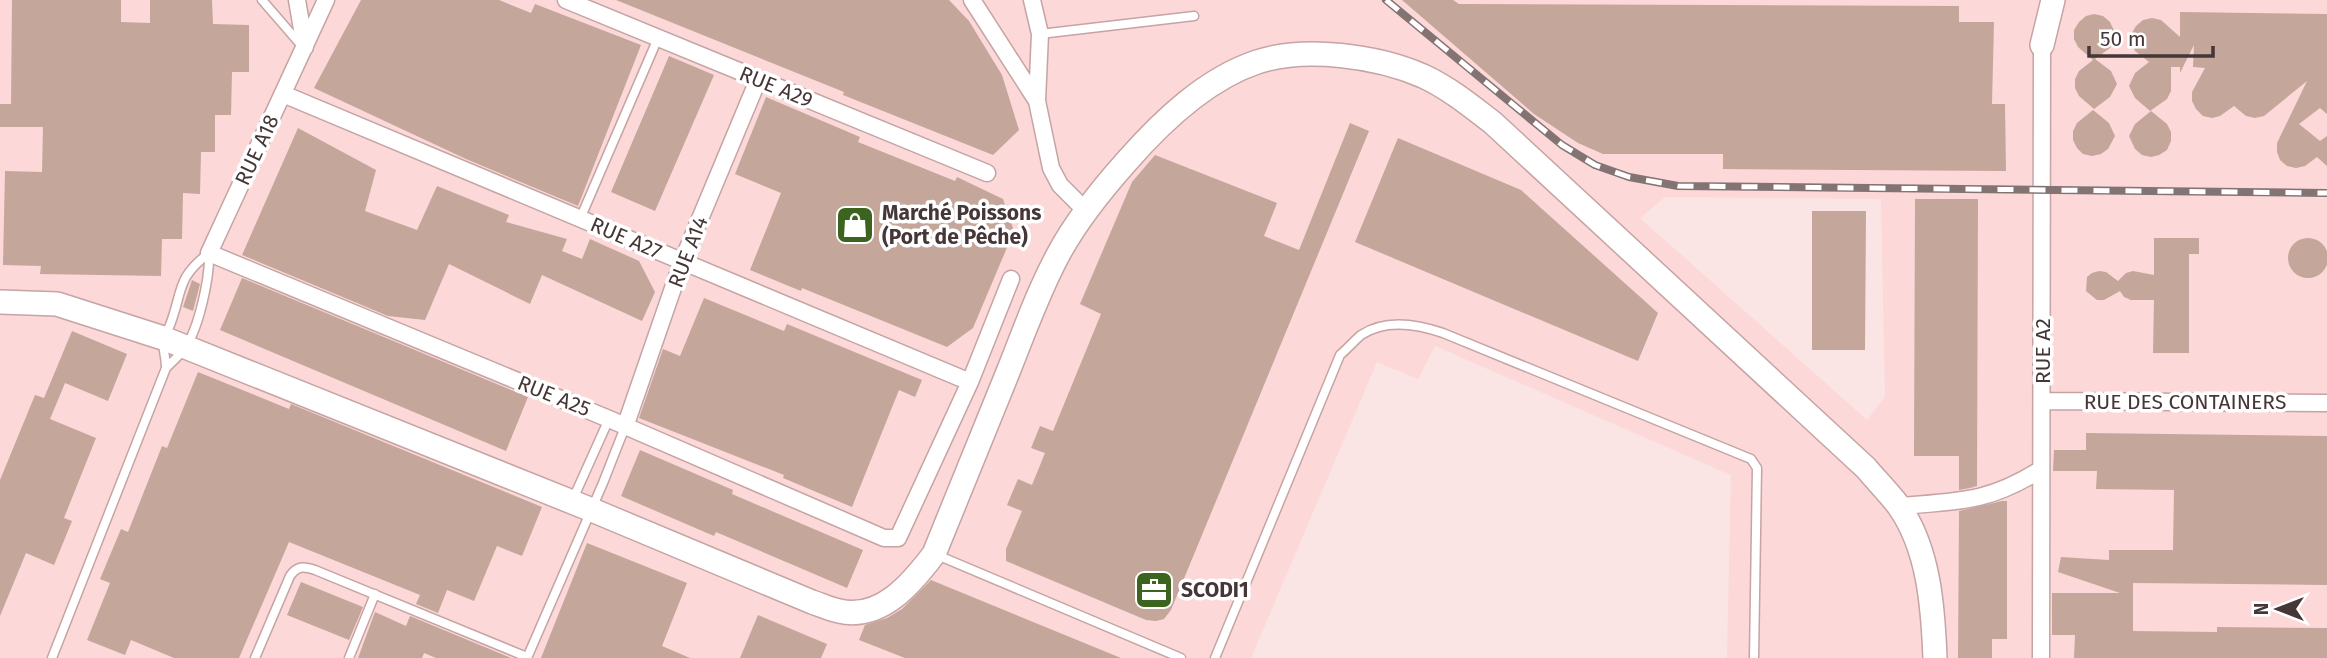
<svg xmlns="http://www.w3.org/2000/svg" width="2327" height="658" font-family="'Fira Sans',sans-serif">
<rect width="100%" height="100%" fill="#fae4e4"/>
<!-- built -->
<path fill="#fcd8d8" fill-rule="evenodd" d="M0,0H2327V658H1727L1731,475L1435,346L1418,379L1377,362L1251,658H0ZM1665,197L1881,199L1885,397L1867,420L1640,218Z"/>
<!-- building -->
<path fill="#c5a69a" d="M12,0H121V22L150,23V0H212L213,24L249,25V72H232L231,115H215V152H201L200,194L183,193L182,239H162L161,276L40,274L41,266L3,265L5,171L42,172L43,127H0V104H11Z
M361,0H499L531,13L535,4L641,45L578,206L466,159L314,88Z
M616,0H949L969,21L1002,75L1019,130L993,155L843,95L844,92Z
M1402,0H1453L1459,4L1959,6V22H1994L1992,104H2005L2006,171L1723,169V154H1603L1578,143L1534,114Z
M2180,12L2327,14V114L2320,108L2299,124L2320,141L2327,136V166L2317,157L2305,166L2296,168L2287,166L2280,160L2277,152V143L2307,81L2264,116L2255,118L2246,116L2234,106L2220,116L2212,118L2203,116L2196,109L2192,101V92L2205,68L2193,67L2194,45L2180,73V67H2171V91L2167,99L2150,111L2135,98L2129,86L2135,73L2149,62L2135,51L2129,38L2136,26L2143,20L2152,18L2161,20L2180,37Z
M2094,14L2103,16L2110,22L2116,35L2110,48L2095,59L2111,71L2117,84L2110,97L2094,109L2079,96L2075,88V79L2079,71L2093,60L2078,47L2074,39V30L2079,22L2086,16Z
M669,56L714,75L655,211L611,192Z
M766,97L860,137L858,142L955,181L957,177L1003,199L1014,231L973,328L947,347L802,288L801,291L750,270L781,193L735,174Z
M2093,110L2109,123L2115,136L2108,149L2101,154L2092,156L2083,154L2077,148L2073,140V131L2077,123Z
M2151,111L2167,124L2171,132V141L2167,150L2159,155L2151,157L2142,155L2135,149L2129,136L2135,124Z
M1350,123L1369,131L1171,610L1164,619L1156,621L1146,620L1006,561V549L1022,511L1007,505L1018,479L1032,485L1045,453L1031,448L1040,426L1053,431L1101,314L1080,304L1132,182L1155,155L1277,203L1264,236L1299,250Z
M298,128L376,170L365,211L417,230L437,186L509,215L506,222L567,239L562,251L582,259L590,239L639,261L655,292L642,321L542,275L530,304L449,264L425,320L388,316L242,255Z
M1398,138L1521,190L1658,313L1638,361L1355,242Z
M1915,199H1978L1977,486L1970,488L1959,490V456H1914Z
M1812,211H1866L1865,350H1812Z
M2154,238H2199V254H2189V353H2153L2154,300H2131L2124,297L2120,291L2104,300H2097L2086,291L2087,277L2092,273L2099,271L2106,272L2118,281L2126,273L2133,271L2154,275Z
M2288 258a20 20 0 1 1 40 0a20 20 0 1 1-40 0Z
M242,278L528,397L506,451L220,330Z
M192,280L200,284L193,311L183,307Z
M704,298L784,331L787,324L922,380L915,397L899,390L852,507L783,478L784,475L639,418L663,349L680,356Z
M72,331L127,354L108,401L65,383L50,419L96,438L64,518L72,521L54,565L26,553L0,616V480L35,395L44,398Z
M198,372L289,409L291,404L542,507L522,556L497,546L474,601L447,590L438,613L416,604L420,595L289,542L239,658H174L131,640L125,655L87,640L110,583L100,579L121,529L128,532L162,446L167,448Z
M2086,433L2327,436V585L2133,583V631L2217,632V627L2327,628V658H2074L2075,635H2052V593H2120L2058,572L2061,557L2109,560V550H2173L2174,490L2096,489L2097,471H2053L2054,450H2086Z
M640,450L733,490L732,494L863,550L847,588L716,532L714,536L621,496Z
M2002,501H2007V639H1992V658H1958L1959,511Z
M587,543L687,583L662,646L690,658H541Z
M931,580L1121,658H905L859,640L865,625L887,618L902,609Z
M301,582L363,607L349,640L287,615Z
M375,612L406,626L410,616L511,658H436L424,653L422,658H358Z
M758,615L827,644L821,658H740Z"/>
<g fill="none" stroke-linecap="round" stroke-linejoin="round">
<defs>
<path id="lane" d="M262,0L301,45
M1040,34L1194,16
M580,219L658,38
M166,368C166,359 163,349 163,340C164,335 168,330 170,325C183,291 176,278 209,253
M573,499L609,419
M937,555L1181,658
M52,658L166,368C172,362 180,355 185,348C199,328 210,277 209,253
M255,658L290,576C297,566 303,566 315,570L527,657
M349,658L375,594
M527,658L603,483L625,427
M1215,658L1340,355C1347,349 1354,341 1361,335C1385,319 1417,324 1443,333L1751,459L1757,468L1754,658"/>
<path id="street" d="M297,0L305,47
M326,0L209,253L609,419L884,538H898L970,382L1011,279
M566,0L987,173
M972,0L1037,101
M1032,0L1040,34L1037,101L1051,168L1060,185L1087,212
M283,94L970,382
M2043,401L2327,403
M625,427L682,262L758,80
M1899,506C1959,501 1987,503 2040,470
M2041,658L2042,45"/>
<path id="secondary" d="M2042,45L2053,0
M0,302L57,304L163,338L592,510L812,602C821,605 830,609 839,611C881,621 912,583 934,554C959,493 983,432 1008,372C1024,332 1038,292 1058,255C1076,221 1102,189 1127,161C1162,121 1206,79 1257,62C1305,46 1377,56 1423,76C1449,88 1471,106 1493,123L1866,468C1876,480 1888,492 1898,505C1929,548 1933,607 1935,658"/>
</defs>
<!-- lane casing -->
<use href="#lane" stroke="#c6a4a4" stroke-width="11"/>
<!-- street casing -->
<use href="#street" stroke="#c6a4a4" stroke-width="19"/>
<!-- secondary casing -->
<use href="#secondary" stroke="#c6a4a4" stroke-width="26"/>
<!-- lane -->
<use href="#lane" stroke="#fff" stroke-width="8"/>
<!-- street -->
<use href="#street" stroke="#fff" stroke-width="16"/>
<!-- secondary -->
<use href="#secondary" stroke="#fff" stroke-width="23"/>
<defs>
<path id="rail" d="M1386,0L1562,145L1595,165L1629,177L1678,186L2327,193"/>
</defs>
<!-- rail casing -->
<use href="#rail" stroke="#847373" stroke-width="8"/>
<!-- rail -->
<use href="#rail" stroke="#fff" stroke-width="5" stroke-dasharray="16" stroke-linecap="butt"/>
</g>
<!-- icons -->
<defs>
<symbol id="shop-square" viewBox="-11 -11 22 22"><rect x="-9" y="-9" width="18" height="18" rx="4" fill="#3c641f" stroke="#fff"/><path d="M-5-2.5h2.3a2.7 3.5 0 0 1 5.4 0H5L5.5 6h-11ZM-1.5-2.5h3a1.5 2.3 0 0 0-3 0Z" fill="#fff"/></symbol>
<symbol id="office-square" viewBox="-11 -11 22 22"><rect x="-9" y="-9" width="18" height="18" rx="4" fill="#3c641f" stroke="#fff"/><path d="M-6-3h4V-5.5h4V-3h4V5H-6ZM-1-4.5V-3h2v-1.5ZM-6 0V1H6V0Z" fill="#fff"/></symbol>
</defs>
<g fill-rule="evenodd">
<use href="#shop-square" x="833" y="203" width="44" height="44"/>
<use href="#office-square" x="1132" y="568" width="44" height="44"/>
</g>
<g text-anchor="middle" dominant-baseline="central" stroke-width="7" stroke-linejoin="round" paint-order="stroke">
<!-- street labels -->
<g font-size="21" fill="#453637" stroke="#fff">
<text transform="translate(776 87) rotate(22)">RUE A29</text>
<text transform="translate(257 150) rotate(-65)">RUE A18</text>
<text transform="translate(626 238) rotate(23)">RUE A27</text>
<text transform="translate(688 252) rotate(-69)">RUE A14</text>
<text transform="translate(2043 351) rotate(-90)">RUE A2</text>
<text transform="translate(554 396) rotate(22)">RUE A25</text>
<text x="2185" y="402">RUE DES CONTAINERS</text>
</g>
<!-- poi labels -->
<g font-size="21" font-weight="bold" fill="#453637" stroke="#fff" text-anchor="start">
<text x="882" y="213">Marché Poissons<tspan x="882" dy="24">(Port de Pêche)</tspan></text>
<text x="1181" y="590">SCODI1</text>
</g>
</g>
<!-- north arrow -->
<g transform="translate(2278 609) rotate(270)" stroke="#ffffff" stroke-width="5" paint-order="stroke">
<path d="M0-5L12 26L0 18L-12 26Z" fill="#453637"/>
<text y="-10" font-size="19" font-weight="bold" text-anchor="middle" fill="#453637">N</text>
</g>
<!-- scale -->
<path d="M2089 46v10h124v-10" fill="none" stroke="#453637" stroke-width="3.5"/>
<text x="2100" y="46" font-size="21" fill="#453637" stroke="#ffffff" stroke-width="5" paint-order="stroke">50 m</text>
</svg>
